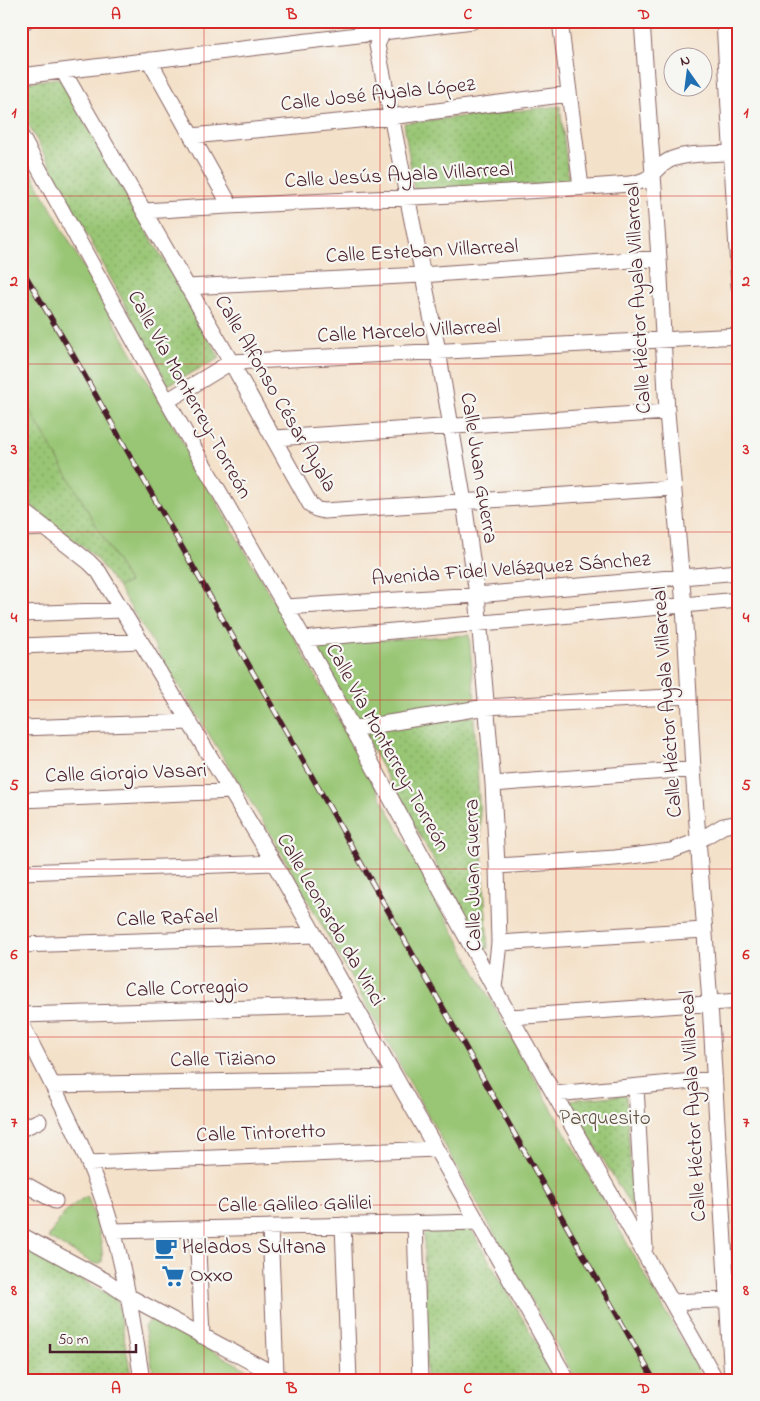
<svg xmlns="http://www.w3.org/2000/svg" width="760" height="1401" font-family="'Indie Flower',sans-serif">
<defs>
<pattern id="park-dots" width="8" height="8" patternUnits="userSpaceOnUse" patternTransform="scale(1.25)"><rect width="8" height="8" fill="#99c674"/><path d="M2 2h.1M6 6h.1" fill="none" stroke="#7fa05f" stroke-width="1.8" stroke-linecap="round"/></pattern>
</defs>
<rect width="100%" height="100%" fill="#f6f6f2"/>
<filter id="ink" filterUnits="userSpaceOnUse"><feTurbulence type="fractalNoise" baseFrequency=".02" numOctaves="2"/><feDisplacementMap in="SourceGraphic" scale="10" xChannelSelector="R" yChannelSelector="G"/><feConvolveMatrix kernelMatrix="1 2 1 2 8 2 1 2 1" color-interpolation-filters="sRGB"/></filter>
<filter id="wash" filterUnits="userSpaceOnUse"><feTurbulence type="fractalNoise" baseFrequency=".0096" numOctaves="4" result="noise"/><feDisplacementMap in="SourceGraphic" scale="20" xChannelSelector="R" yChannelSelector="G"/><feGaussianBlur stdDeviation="1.12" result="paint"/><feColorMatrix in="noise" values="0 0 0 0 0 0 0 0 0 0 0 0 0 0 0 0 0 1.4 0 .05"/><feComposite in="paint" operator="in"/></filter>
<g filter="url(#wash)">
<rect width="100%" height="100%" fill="#f4e1c9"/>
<!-- grass -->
<path fill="#99c674" stroke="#727250" d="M21,154L104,304L299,646L494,1006L704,1380H576L273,838L118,587L128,582L21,395Z
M469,635L475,701L355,718L313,644Z
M87,1196C95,1214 104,1243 102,1262L98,1264L93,1263L48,1238C60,1218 66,1208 87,1196Z
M152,1319L267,1380H155L144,1326Z"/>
<!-- park -->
<path fill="url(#park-dots)" stroke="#727250" d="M59,78L220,358L168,385L21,111V83Z
M560,106L569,183L414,190L404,123Z
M21,395L129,582L118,587L93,555L21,498Z
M471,716L474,718L488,949L484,950L364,735L367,731Z
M626,1095L633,1210L568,1100Z
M469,1229L472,1231L558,1380H426L424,1235L429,1230Z
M21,1247L117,1299L132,1380H21Z"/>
</g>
<g filter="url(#ink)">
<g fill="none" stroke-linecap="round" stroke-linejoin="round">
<defs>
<path id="minor" d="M382,21L383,32L377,45L438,351L464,502L477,595L493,784L497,866L499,943L494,988
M560,21L581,187
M642,21L659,258L667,412L684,606L693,769L710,1003L732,1380
M724,21L739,286
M21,22L26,21
M149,60L230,205
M63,71L231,362L310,504L316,509L324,511L673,488
M21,76L473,21
M21,136L167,401L304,639L494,988L716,1380
M192,136L390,117L569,94
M145,211C306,200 468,197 629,184C635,183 642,182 648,178C657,172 661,163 672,159C694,151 717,156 739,151
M187,287L421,275L659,258
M167,401L231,362L739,336
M275,438L667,412
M21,509L89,562L99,572L274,863L567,1380
M21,529L45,528
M285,607L477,595L739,572
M21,614L122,610
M304,639L739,600
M21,646L140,641
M21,728L190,722
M352,729L486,707L688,696
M493,784L693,769
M21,800L232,791
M497,866L615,858L671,851L698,841L723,826L739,823
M21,872L274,863
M499,943L704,930
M21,945L314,935
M21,1015L354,1005
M511,1017L739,1001
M21,1023C55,1091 92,1158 113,1231C127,1280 134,1330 142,1380
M52,1085L395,1078
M636,1087L645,1248
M555,1094L714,1079
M21,1129L39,1121
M89,1163L436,1149
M21,1182L55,1201
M415,1223L420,1380
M343,1225L349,1380
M270,1227L276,1375
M197,1229L202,1336
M113,1231L478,1222
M21,1235L106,1281L128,1296L285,1380
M673,1302L739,1299"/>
</defs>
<!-- minor casing -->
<use href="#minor" stroke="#866362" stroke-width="17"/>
<!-- minor -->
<use href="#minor" stroke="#fff" stroke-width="15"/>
<defs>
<path id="rail" d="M21,268L73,355L654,1380"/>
</defs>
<!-- rail casing -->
<use href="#rail" stroke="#4a1f2b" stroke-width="5.5"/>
<!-- rail -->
<use href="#rail" stroke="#f6f6f2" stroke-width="4" stroke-dasharray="11" stroke-linecap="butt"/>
</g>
</g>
<!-- grid -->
<path fill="none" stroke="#d62828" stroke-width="1" stroke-opacity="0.55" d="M204,21V1380M380,21V1380M556,21V1380M21,196H739M21,364H739M21,532H739M21,700H739M21,869H739M21,1037H739M21,1205H739"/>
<!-- icons -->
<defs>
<symbol id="cafe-bare" viewBox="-9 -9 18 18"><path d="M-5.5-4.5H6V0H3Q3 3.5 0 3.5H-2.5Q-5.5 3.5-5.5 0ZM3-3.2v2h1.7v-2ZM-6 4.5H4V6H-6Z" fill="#1f6fb2" stroke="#f6f6f2" stroke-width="2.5" paint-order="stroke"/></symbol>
<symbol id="supermarket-bare" viewBox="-9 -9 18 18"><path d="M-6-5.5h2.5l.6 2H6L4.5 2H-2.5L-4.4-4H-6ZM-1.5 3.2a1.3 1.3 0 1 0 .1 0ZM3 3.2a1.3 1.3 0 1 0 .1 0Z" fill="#1f6fb2" stroke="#f6f6f2" stroke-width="2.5" paint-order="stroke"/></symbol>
</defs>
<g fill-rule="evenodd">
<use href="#cafe-bare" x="150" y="1232" width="32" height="32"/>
<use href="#supermarket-bare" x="157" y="1260" width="32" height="32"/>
</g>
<g text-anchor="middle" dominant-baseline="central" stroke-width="4.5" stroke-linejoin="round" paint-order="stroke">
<!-- street labels -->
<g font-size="21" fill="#4a1f2b" stroke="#f6f6f2">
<text transform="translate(378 95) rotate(-6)">Calle José Ayala López</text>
<text transform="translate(399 176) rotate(-3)">Calle Jesús Ayala Villarreal</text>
<text transform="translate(422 252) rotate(-3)">Calle Esteban Villarreal</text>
<text transform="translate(639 298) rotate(-93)">Calle Héctor Ayala Villarreal</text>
<text transform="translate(409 332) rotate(-3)">Calle Marcelo Villarreal</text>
<text transform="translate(275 394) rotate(60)">Calle Alfonso César Ayala</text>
<text transform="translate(189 395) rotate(61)">Calle Vía Monterrey-Torreón</text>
<text transform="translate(478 468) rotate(81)">Calle Juan Guerra</text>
<text transform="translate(511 570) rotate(-4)">Avenida Fidel Velázquez Sánchez</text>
<text transform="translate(668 702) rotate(-94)">Calle Héctor Ayala Villarreal</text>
<text transform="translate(387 748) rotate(61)">Calle Vía Monterrey-Torreón</text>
<text transform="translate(126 774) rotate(-2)">Calle Giorgio Vasari</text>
<text transform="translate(474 875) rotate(-91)">Calle Juan Guerra</text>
<text transform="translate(167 919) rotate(-2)">Calle Rafael</text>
<text transform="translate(330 920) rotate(60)">Calle Leonardo da Vinci</text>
<text transform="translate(187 989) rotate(-2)">Calle Correggio</text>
<text transform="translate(223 1060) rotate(-1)">Calle Tiziano</text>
<text transform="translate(694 1106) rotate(-93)">Calle Héctor Ayala Villarreal</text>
<text transform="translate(261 1134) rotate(-2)">Calle Tintoretto</text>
<text transform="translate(295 1205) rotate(-1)">Calle Galileo Galilei</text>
</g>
<!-- park labels -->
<g font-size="21" fill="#625141" stroke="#f6f6f2">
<text x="605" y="1119">Parquesito</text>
</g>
<!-- poi labels -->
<g font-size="21" fill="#4a1f2b" stroke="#f6f6f2" text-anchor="start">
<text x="182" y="1248">Helados Sultana</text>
<text x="190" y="1276">Oxxo</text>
</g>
</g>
<!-- margin -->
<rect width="760" height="1401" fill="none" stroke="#f6f6f2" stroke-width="55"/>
<!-- north arrow -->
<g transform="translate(688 72) rotate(346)"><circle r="24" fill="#f6f6f2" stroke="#b1a0a2"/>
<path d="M0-4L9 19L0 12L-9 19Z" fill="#1f6fb2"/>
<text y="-8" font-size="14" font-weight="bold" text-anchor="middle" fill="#4a1f2b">N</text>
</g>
<!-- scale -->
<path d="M50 1344v8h86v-8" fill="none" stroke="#4a1f2b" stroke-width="2.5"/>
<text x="58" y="1344" font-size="15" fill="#4a1f2b" stroke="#f6f6f2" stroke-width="4" paint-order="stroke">50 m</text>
<rect x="28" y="28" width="704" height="1346" fill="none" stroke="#d62828" stroke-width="2"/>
<g font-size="16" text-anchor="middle" font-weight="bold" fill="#d62828">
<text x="116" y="19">A</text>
<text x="292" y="19">B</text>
<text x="468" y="19">C</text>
<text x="644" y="19">D</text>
<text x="14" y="117">1</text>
<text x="746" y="117">1</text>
<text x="14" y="286">2</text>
<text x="746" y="286">2</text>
<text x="14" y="454">3</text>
<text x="746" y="454">3</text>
<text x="14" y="622">4</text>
<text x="746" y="622">4</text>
<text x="14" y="790">5</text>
<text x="746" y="790">5</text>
<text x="14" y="959">6</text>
<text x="746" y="959">6</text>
<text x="14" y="1127">7</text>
<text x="746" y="1127">7</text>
<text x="14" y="1295">8</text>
<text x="746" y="1295">8</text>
<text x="116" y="1393">A</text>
<text x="292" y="1393">B</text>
<text x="468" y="1393">C</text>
<text x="644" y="1393">D</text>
</g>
</svg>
